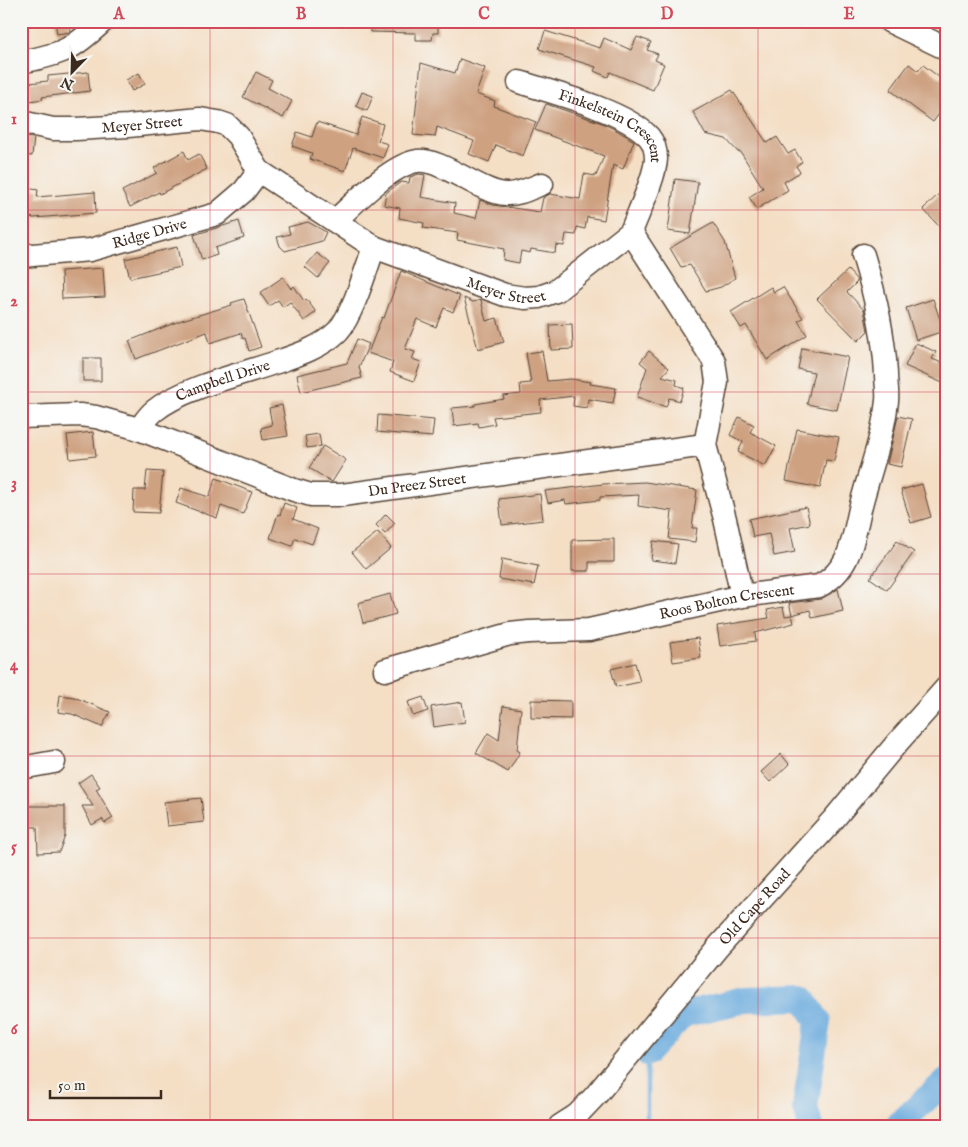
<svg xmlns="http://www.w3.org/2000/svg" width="968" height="1147" font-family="'IM FELL English',serif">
<rect width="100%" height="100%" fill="#f6f6f2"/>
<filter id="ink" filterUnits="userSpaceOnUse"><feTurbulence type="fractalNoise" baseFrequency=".02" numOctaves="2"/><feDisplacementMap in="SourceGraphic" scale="10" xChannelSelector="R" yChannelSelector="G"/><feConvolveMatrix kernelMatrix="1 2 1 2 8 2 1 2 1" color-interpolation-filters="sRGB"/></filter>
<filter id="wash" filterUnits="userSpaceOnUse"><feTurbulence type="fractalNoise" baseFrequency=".0096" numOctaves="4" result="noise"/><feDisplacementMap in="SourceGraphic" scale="20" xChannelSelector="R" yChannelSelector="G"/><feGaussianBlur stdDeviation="1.12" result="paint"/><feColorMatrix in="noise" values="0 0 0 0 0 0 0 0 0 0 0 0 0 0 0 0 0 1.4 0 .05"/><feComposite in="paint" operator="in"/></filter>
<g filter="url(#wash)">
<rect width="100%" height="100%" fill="#f4dec4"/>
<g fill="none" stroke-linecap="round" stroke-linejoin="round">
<!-- stream -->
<path stroke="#6babde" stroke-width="4.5" d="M642,1126L647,1118V1053"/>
<!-- river -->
<path stroke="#6babde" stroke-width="26" d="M647,1053L684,1014L746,1000L803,998L818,1021L805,1108L811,1126
M897,1126L947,1080"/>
</g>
<g id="blocks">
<!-- building -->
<path fill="#cea181" d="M55,21H69L70,32L57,34Z
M370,21H438V33H433L432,40H416V33L370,32Z
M545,31L600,48L604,38L631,50L637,37L651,42L647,50L658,54L655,60L664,64L653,90L610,72L608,77L594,71L596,67L539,49Z
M460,59L485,68L476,94L495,101L494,106L536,122L523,156L496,145L489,162L469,154L474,141L437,127L435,137L413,135L421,63L455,73Z
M909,64L918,71L923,65L947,83V103L933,122L890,90Z
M88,72L90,91L42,97L43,99L30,101L29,83L48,81V76Z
M256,72L272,80L268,88L292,101L283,118L243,97Z
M139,73L145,84L132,91L126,80Z
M732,90L767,143L777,137L788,154L795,150L802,162L796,166L800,172L784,182L788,190L757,209L749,197L763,188L740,151L738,152L726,139L705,134L693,112Z
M362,92L373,96L367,111L356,106Z
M546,104L602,123L618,131L634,141L623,169L613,165L604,220L587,217L585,229L577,227L576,235L566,234L564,246L556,245L555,253L531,249L530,253L521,251L519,263L503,260L504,249L457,240L458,233L423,228L424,223L399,218L400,208L384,205L386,193L401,182L409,183L410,177L419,174L425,175L421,197L455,203L454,213L476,218L480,200L493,205L540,212L543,198L550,194L580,199L584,174L596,176L604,156L535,130Z
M362,117L383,124L378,141L388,144L383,158L353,148L345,171L310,159L312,153L292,146L297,132L312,137L317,122L356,135Z
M21,137L34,138L32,156L21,155Z
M184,151L188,160L199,154L207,169L160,194L159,192L130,207L122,191L157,173L154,168Z
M675,179L698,182L690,234L668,231Z
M21,187L38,190L37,197L95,192L96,213L34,218L21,216Z
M939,194L947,203V235L923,209Z
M239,221L244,238L215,248L217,255L202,260L194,235Z
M308,222L326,232L322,241L285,251L280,246L277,237L290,234L288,227Z
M713,223L725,242L735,278L721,287L706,291L690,265L681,267L670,248Z
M177,247L181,267L130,278L125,259Z
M317,253L330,263L318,278L305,267Z
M103,268L105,297L62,299L61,271Z
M848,270L856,279L857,282L847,292L864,310L868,331L858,341L817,299Z
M401,271L460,296L453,312L444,308L436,327L417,319L405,349L415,352L412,359L421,362L414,381L390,372L393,362L368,353L382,317L384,318Z
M283,277L291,289L294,286L304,301L306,299L316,312L304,321L290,302L283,307L278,300L269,306L260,293Z
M771,287L774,292L783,287L803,318L798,321L807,335L767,360L746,325L741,328L731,312Z
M464,298L473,302L481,300L486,321L497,318L504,342L478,349Z
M244,299L261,347L249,351L245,338L243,339L241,333L210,343L207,332L136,359L129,341L182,320L232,305L231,303Z
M933,299L944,331L916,340L906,308Z
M572,324L573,349L551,350L550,325Z
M357,339L369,344L359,367L362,378L301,392L297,375L347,363Z
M916,343L936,352L932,359L947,365V385L905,366Z
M802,348L848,357L837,410L807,404L814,372L798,369Z
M542,351L547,381L571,379L591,382L590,384L616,388L613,403L588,399L587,408L573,406L574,396L540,400L541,412L493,417L495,424L479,427L478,423L454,426L452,408L475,406V404L504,399L503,396L521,394L520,384L531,383L526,353Z
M649,351L669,368L662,376L677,380L676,385L684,388L680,401L669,398L666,407L637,397L647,368L640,362Z
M83,358H101V381H83Z
M282,405L288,436L263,440L261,428L272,425L269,408Z
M378,415L434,420L432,437L377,432Z
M898,416L912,419L901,467L887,464Z
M739,417L754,425L750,432L776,446L765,466L738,452L743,442L730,435Z
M797,429L839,437L834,461L826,460L820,488L786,481Z
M93,432L96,456L70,459L67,435Z
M319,434L321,446L307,448L305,436Z
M323,446L346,460L332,482L309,468Z
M147,471L163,472L159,513L133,512L134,490H145Z
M216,478L252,492L243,514L221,506L217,518L176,503L181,488L209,497Z
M645,482L697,490L692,528H697L695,542L669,539L672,511L638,506L639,495L600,497V500L566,504L565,500L548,503L545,491L603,484Z
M922,484L931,517L911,523L901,490Z
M540,494L543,520L502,525L499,499Z
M284,503L297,508L293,519L318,529L312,544L295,538L292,546L270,538L278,514L280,515Z
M806,507L810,524L790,528L795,552L774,556L769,534L753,537L749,519Z
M386,514L395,523L385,534L376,525Z
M378,532L391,548L366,569L352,552Z
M614,539V562H589V571H572V540Z
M653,541L678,544L675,563L651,560Z
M897,541L914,552L887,590L870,578Z
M502,559L538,566L534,585L499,579Z
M838,589L843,611L812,618L810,610L792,615L789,603L821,599Z
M390,594L396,614L363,623L358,603Z
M783,607L785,616L792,615L794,623L755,633L756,641L720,646L717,626L769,618L767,610Z
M698,638L701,658L673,662L670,642Z
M635,663L640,682L616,687L611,669Z
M60,695L74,697L110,712L102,727L72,714L58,712Z
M423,697L428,711L413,716L408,702Z
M531,700L571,701V719L531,718Z
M462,702L465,722L434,727L431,707Z
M503,706L521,709L517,750L520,752L508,772L476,753L488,733L499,740Z
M781,754L789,764L770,782L761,772Z
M91,774L100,787L96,789L113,818L105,823L102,819L92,825L82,806H93L78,783Z
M201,798L204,822L167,826L164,802Z
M21,806H65V836L59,852L38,853L37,827H21Z"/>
</g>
</g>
<g filter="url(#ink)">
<use href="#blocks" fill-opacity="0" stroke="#574537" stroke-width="1"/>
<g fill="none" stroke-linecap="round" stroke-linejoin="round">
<defs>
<g id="minor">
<path d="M889,21L947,49"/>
<path d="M21,62C63,54 72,50 103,21"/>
<path id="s1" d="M519,82C552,92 627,112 649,137C654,143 656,151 656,159C655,178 638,213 631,232"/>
<path id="s2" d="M21,122L53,129H76L128,126L200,119L218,122L227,125L238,136L259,171L374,247L505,295L525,298L539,297L556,291L631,232L714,361L717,382L705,445L725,519L742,596"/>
<path d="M335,221C354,203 391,165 417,161C442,158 480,193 506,194C518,195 531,188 542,184"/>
<path id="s3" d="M21,256L90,250L217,214L244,191L259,171"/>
<path id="s4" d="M21,417L80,415L96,417L139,429C144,423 148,416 154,411C182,388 242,374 277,362C298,355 322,347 338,331C353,314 366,269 374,247"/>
<path id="s5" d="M139,429L294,490L311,495H342L705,445"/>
<path id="s6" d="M385,670L510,634L529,632L589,630L742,596L819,586C852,569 853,537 861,505C870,470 883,437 887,401C888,392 886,383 886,374C884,333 875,294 863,255"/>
<path d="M21,768L54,762"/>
<path id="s7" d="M560,1126L577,1115L596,1095L718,947L833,820L897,743L947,687"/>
</g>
</defs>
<!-- minor casing -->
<use href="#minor" stroke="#574537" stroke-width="25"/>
<!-- minor -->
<use href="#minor" stroke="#fff" stroke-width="22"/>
</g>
</g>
<!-- grid -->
<path fill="none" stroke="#d1495b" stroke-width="1" stroke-opacity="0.55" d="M210,21V1126M393,21V1126M575,21V1126M758,21V1126M21,210H947M21,392H947M21,574H947M21,756H947M21,938H947"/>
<g text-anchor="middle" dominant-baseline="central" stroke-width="4" stroke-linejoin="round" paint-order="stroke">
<!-- street labels -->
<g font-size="15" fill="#3b2a1e" stroke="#f6f6f2">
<text stroke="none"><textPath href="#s2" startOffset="122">Meyer Street</textPath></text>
<text stroke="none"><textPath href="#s1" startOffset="106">Finkelstein Crescent</textPath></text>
<text stroke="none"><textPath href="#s3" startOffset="131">Ridge Drive</textPath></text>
<text stroke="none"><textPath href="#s2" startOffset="542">Meyer Street</textPath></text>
<text stroke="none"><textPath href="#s4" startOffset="219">Campbell Drive</textPath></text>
<text stroke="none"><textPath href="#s5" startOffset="291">Du Preez Street</textPath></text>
<text stroke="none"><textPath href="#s6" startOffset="350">Roos Bolton Crescent</textPath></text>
<text stroke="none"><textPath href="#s7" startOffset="294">Old Cape Road</textPath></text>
</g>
</g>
<!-- margin -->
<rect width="968" height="1147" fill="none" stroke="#f6f6f2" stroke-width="55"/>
<!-- north arrow -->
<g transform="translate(72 72) rotate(203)" stroke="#f6f6f2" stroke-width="4" paint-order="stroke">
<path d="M0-4L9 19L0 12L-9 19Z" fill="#3b2a1e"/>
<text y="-8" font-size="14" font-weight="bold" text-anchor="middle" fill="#3b2a1e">N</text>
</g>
<!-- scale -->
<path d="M50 1090v8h111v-8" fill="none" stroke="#3b2a1e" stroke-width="2.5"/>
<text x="58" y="1090" font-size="15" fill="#3b2a1e" stroke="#f6f6f2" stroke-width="4" paint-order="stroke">50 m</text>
<rect x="28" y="28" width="912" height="1092" fill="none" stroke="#d1495b" stroke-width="2"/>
<g font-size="16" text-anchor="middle" font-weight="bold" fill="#d1495b">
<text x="119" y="19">A</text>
<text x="301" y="19">B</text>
<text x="484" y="19">C</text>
<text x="667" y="19">D</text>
<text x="849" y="19">E</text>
<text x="14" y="124">1</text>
<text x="14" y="306">2</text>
<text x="14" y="488">3</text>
<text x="14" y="670">4</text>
<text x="14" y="852">5</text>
<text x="14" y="1034">6</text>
</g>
</svg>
